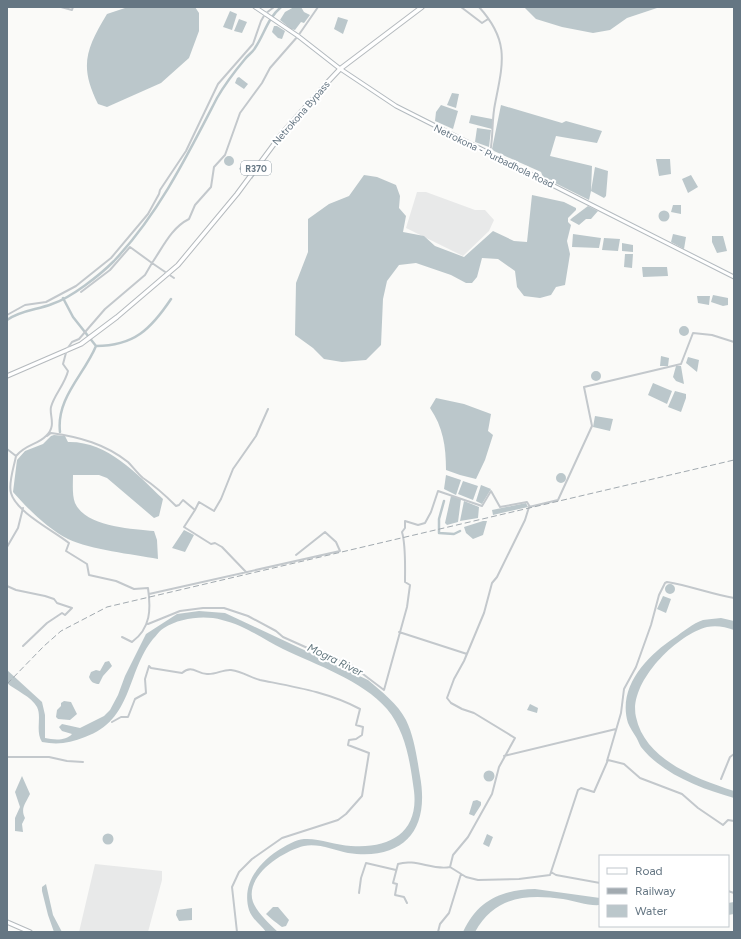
<svg xmlns="http://www.w3.org/2000/svg" width="741" height="939" font-family="Figtree,sans-serif">
<rect width="100%" height="100%" fill="#fafaf8"/>
<!-- built -->
<path fill="#e8e9e9" d="M417,192H426L475,210H485L494,220L489,231L463,256L406,228Z
M95,864L162,871V880L148,932H79Z"/>
<!-- water -->
<path fill="#bbc7cb" d="M128,7H195L199,13V31L189,58L161,83L107,107L98,104C79,66 86,49 107,14Z
M294,7H301L304,12L310,15L304,23L301,22L295,30L291,29L280,20L285,12Z
M524,7H660L627,18L610,30L593,33L562,27L536,19Z
M230,11L237,14L232,30L223,27Z
M338,17L348,20L343,34L334,29Z
M239,19L247,22L242,33L234,31Z
M274,26H277L285,31L282,39L278,38L272,32Z
M239,77L248,84L244,89L235,83L237,78Z
M452,93L459,94L456,108L447,105Z
M441,105L458,111L453,129L435,121L436,112Z
M501,105L562,123L566,121L602,131L597,143L556,136L550,156L592,166L591,191L595,167L608,171L606,196L604,198L591,191L589,200L543,177L541,172L494,151L492,149Z
M471,115L492,119V129L469,123Z
M477,128L491,130L489,147L475,142Z
M224 161a5 5 0 1 1 10 0a5 5 0 1 1-10 0Z
M656,159H670L671,174L659,176Z
M244,161L258,170L252,179L239,169Z
M364,175L377,177L396,185L400,196L399,208L406,216L403,232L424,236L435,246L464,257L493,231L514,241L527,242L532,195L564,202L576,208V210L568,218V222L571,225L567,241L570,254L565,285L556,287L551,295L540,298L524,296L517,287L515,271L498,259L482,258L477,277L472,283H466L451,275L416,263L399,265L387,281L383,299L381,345L366,360L342,362L324,359L313,348L295,335L296,283L308,252V219L329,204L349,196Z
M691,175L698,187L688,193L682,179Z
M673,205H681V214L671,212Z
M588,206L598,211L591,219H586L579,225L570,220L572,218Z
M658.5 216a5.5 5.5 0 1 1 11 0a5.5 5.5 0 1 1-11 0Z
M573,234L601,238L599,248L572,247Z
M673,234L686,237L684,249L671,242Z
M712,236H723L727,251L717,253L712,242Z
M604,238L620,239L618,251L602,250Z
M622,243L633,245V252L622,251Z
M625,254H633L632,268L624,267Z
M642,267H667L668,276L643,277Z
M713,295L728,298V305L723,306L711,302Z
M697,296H710L709,305L698,303Z
M679 331a5 5 0 1 1 10 0a5 5 0 1 1-10 0Z
M661,356L669,358L668,366H660Z
M688,357L699,360L697,372L686,363Z
M676,366H681L684,384L676,381L673,377Z
M591 376a5 5 0 1 1 10 0a5 5 0 1 1-10 0Z
M653,383L672,391L667,404L648,395Z
M675,391L686,394V398L681,412L668,407Z
M436,398L464,404L491,414L488,431L493,435L485,460L476,479L460,475L446,470C446,446 443,427 430,408Z
M595,416L613,419L610,431L593,427Z
M54,435L65,436L68,442C107,441 136,473 163,499L159,516L154,518L107,478L99,475H73C73,484 72,495 75,503C86,527 132,529 154,531L157,540L158,559C132,554 91,550 68,539C48,529 27,508 13,492L17,460L25,451L43,444L51,436Z
M556 478a5 5 0 1 1 10 0a5 5 0 1 1-10 0Z
M446,475L461,480L456,495L444,489Z
M463,481L478,486L473,500L458,494Z
M481,485L491,489L482,504L476,501Z
M451,496L461,499L458,522L447,525L445,523Z
M464,501L479,507L478,518L460,521Z
M526,503L528,507L493,515L492,510Z
M483,521H487L483,535L473,539L466,533L464,527Z
M184,530L194,535L185,552L172,548Z
M665 589a5 5 0 1 1 10 0a5 5 0 1 1-10 0Z
M663,596L671,599L666,613L657,609Z
M199,611L225,613L368,680C381,691 398,704 406,720C414,736 417,758 420,776C430,830 404,861 348,853C334,850 318,843 304,846C283,851 244,876 253,902C258,914 269,923 278,932H266C261,925 252,919 249,910C241,883 260,861 282,848C289,844 295,840 304,839C319,838 335,845 351,846C389,849 419,833 414,791C410,762 406,732 387,709C362,680 316,665 283,649C263,639 244,625 222,620C204,615 180,618 164,628C160,630 157,635 153,639C126,673 133,720 85,737C70,743 58,745 42,742C35,731 42,717 37,707C32,697 15,690 7,683V670L42,702L45,715V738C54,740 66,741 72,734L62,731L59,727L62,724L80,728L104,716L110,710L118,695L125,676L146,634L177,614Z
M721,618L734,621V630C725,627 717,625 707,627C676,635 628,683 636,717C645,760 697,779 734,791V798C702,789 662,774 641,747C639,744 638,740 636,737C633,732 630,728 628,723C617,687 647,656 674,638C683,632 693,623 703,620C708,619 715,619 721,618Z
M109,661L112,666L103,676L99,684C94,684 91,682 89,677L91,672L96,670L100,671L105,662Z
M64,701L71,702L77,714L70,720L58,719L56,717L57,710L61,706V703Z
M530,704L538,708L537,713L527,710Z
M483.5 776a5.5 5.5 0 1 1 11 0a5.5 5.5 0 1 1-11 0Z
M22,776L30,794C26,803 20,808 25,818L22,824L23,832L15,831V818L20,807L15,792Z
M477,800L481,802V805L474,816L469,814L473,801Z
M102.5 839a5.5 5.5 0 1 1 11 0a5.5 5.5 0 1 1-11 0Z
M487,834L493,837L489,847L483,844Z
M46,884L53,915L62,932H54L48,915L42,891V887Z
M535,889L600,898V905C588,906 575,901 563,899C527,894 495,896 475,932H463C478,900 501,890 535,889Z
M734,902V914L728,915V903Z
M273,907H278L289,920L286,926L282,927C279,925 269,917 266,914Z
M192,908V920L179,921L176,915L177,910Z"/>
<g fill="none" stroke-linecap="round" stroke-linejoin="round">
<!-- canal -->
<path stroke="#bbc7cb" stroke-width="2.5" d="M7,320C21,310 37,310 52,304C71,298 100,275 114,261C159,213 187,156 217,98C225,84 235,71 245,59C248,55 253,52 255,48C265,33 267,19 281,7
M96,346C134,346 151,329 171,299
M60,432C56,398 84,375 96,346L73,317L63,298
M444,501L439,519V533L454,534L460,531"/>
<defs>
<path id="secondary" d="M255,7L298,36L339,68L396,106L734,277"/>
<path id="primary" d="M7,376L81,344L117,317L178,265L237,194L283,132L325,85L340,69L422,7
M7,922L30,932"/>
</defs>
<!-- secondary casing -->
<use href="#secondary" stroke="#b3babf" stroke-width="5"/>
<!-- primary casing -->
<use href="#primary" stroke="#b5babe" stroke-width="5.5"/>
<!-- street -->
<path stroke="#c3c8cc" stroke-width="2" d="M61,7L72,10L73,7
M461,7L482,23L488,19
M479,7C510,41 503,63 495,104C492,118 493,133 491,147L489,153
M81,292L110,270L130,247L152,263C163,247 171,228 189,219L195,205L211,187L214,167L225,155L240,113L262,83L270,68L298,36L318,7
M7,315L25,305L46,302L76,286L111,258L148,214L159,194L160,190L186,151L218,84L253,44L261,21L265,14L274,7
M734,342L712,335L693,333L681,364L584,387L592,426L558,500L529,507L525,520L497,577L492,583L484,613L464,661L454,679L447,698L451,703L462,709L474,713L515,738L499,767L492,794L468,837L453,855L450,867L466,877L478,880L519,879L550,875L578,790L581,788L594,792L608,760L624,764L640,778L682,794L698,808L723,825L728,820L734,821
M47,436L51,433C80,437 105,444 128,462C133,467 138,474 143,478C155,486 165,495 176,506L179,505L183,500L195,510L199,502L214,511L221,499L233,469L256,436L268,409
M7,449L16,456C14,467 8,483 11,493C16,512 54,531 69,543L66,551L87,564L89,575L116,581L134,589L148,588C151,609 151,628 132,642L122,637
M16,456C26,444 37,445 46,436C57,426 49,415 51,407C54,395 65,384 68,371L63,364L67,349L72,342L79,339L105,309L145,275L152,263L174,278
M195,510L184,527L211,544L215,543L222,547L246,572
M7,547L18,528L23,508
M7,586L16,590L45,596L54,599L57,603L72,608L65,615L62,613L47,623L23,646
M149,594L340,551L336,542L325,532L296,555
M148,624L180,611L203,608H224L248,616L276,631L283,637L312,650L351,665L384,690L407,607L410,585L405,582C405,566 406,546 402,532L405,528V521L418,525L425,523L431,512L438,491L482,506L491,491L500,507L527,502L530,507
M399,632L467,654
M112,722L121,717H128L135,699L146,693L145,679L149,666L151,668L182,673C192,664 197,674 207,674C215,675 224,669 231,670C244,672 249,677 260,680C295,687 328,692 360,709L356,725L363,727L362,735L356,739L349,740L348,745L369,753L362,796L346,814L338,820L282,838L252,859L239,872L232,887L237,932
M504,756L616,729
M7,757H49L67,761L83,762
M607,761L621,713L624,689L636,667L651,625L659,595L665,583L667,582C691,586 711,594 734,598
M721,779L730,757L734,754
M551,872L556,875L600,883
M728,891L734,893
M359,893L361,878L366,863L396,870
M407,903L404,897L395,895L397,884L393,883L398,864C415,858 433,871 450,867
M438,932L440,924L449,913L461,874"/>
<!-- secondary -->
<use href="#secondary" stroke="#fff" stroke-width="3"/>
<!-- primary -->
<use href="#primary" stroke="#fff" stroke-width="3.5"/>
<!-- rail -->
<path stroke="#a2aab0" stroke-width="1" stroke-dasharray="6 3" stroke-linecap="butt" d="M7,684L44,646L61,631L107,607L734,460"/>
</g>
<g text-anchor="middle" dominant-baseline="central" stroke-width="4" stroke-linejoin="round" paint-order="stroke">
<!-- shield labels -->
<rect fill="#fff" stroke="#939fa8" stroke-width="1" x="241" y="161" width="30" height="14" rx="3"/>
<g font-size="9" font-weight="bold" fill="#657683">
<text x="256" y="168">R370</text>
</g>
<!-- street labels -->
<g font-size="10" fill="#657683" stroke="#fff">
<text transform="translate(301 113) rotate(-49)">Netrokona Bypass</text>
<text transform="translate(494 156) rotate(26)">Netrokona - Purbadhola Road</text>
</g>
<!-- water labels -->
<g font-size="11" font-style="italic" fill="#60757c" stroke="#fff">
<text transform="translate(335 660) rotate(26)">Mogra River</text>
</g>
</g>
<!-- border -->
<rect width="741" height="939" fill="none" stroke="#657683" stroke-width="16"/>
<!-- legend -->
<rect x="599" y="855" width="130" height="72" fill="#ffffff" stroke="#c1c8cd"/>
<rect x="607" y="868" width="20" height="6" fill="#ffffff" stroke="#c1c8cd"/>
<text x="635" y="875" font-size="12" fill="#657683">Road</text>
<rect x="607" y="888" width="20" height="6" fill="#a2aab0" stroke="#c1c8cd"/>
<text x="635" y="895" font-size="12" fill="#657683">Railway</text>
<rect x="607" y="905" width="20" height="12" fill="#bbc7cb" stroke="#c1c8cd"/>
<text x="635" y="915" font-size="12" fill="#657683">Water</text>
</svg>
